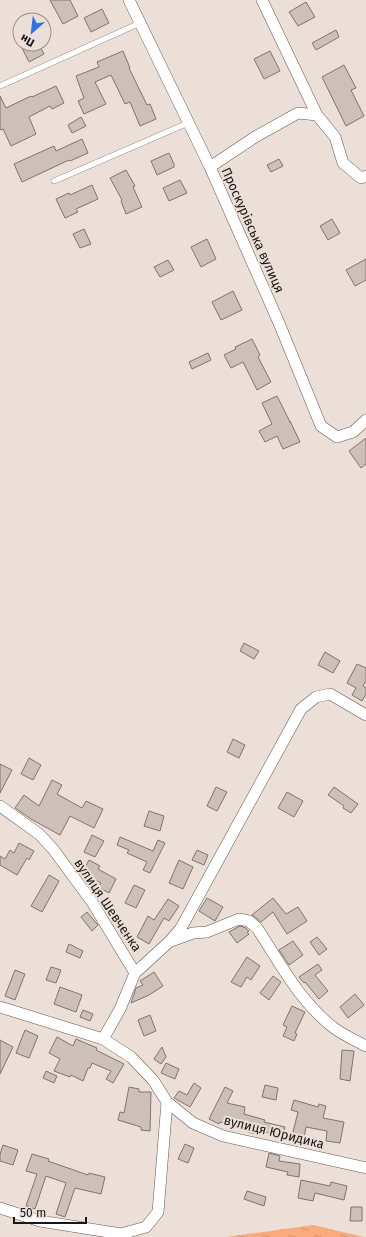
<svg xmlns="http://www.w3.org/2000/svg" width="366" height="1237" font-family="'Fira Sans',sans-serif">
<defs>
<pattern id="water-ripples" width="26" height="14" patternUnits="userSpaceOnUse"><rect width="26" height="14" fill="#faaa7c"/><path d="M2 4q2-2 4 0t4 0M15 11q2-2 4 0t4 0" fill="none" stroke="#d6926a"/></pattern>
</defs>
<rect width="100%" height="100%" fill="#ecdfd8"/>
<!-- water -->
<path fill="url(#water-ripples)" d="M313,1225L364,1237H226Z"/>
<!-- building -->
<path fill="#cdc0b9" stroke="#7f746e" d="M50,0H70L78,16L63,24Z
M306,2L315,17L298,26L289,12Z
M102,9L109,23L91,32L84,18Z
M336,30L339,37L316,50L312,43Z
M20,44H39L44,54L29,62Z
M123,51L130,68H129L147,105L150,104L156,119L140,126L130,102L125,104L111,75L95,82L106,104L84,114L78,101L84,98L76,76L99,67L97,62Z
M270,51L280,71L264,79L254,59Z
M344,65L356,88L351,90L364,116L346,126L322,77Z
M56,86L64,103L52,109L50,106L29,117L36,134L11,146L3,129L0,130V96L6,108L31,96L32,97Z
M81,117L86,126L72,133L68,125Z
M82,139L88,153L70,161L69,160L22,182L14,164L54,146L56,151Z
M169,153L174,164V167L157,175L151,161Z
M279,159L283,166L271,172L267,165Z
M126,170L135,186L133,187L142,207L126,214L121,201L122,200L110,178Z
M180,180L187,193L169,201L163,188Z
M92,185L98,199L76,209L78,212L65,218L56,199L69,193L70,195Z
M332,219L340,233L328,240L320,226Z
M84,229L91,244L80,248L73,234Z
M207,239L216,259L201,267L191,247Z
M366,259V280L355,286L346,270Z
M168,260L174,270L160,277L154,267Z
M233,291L242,310L221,320L212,302Z
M252,339L260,355L258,357L271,382L257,390L243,362L231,368L224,355L236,349L235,347Z
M208,353L211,360L192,369L189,362Z
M277,396L290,422V421L300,442L283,449L277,436L265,442L259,431L272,424L262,403Z
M366,438V464L361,468L349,451Z
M244,643L259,651L254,659L240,651Z
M325,652L340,661L333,673L318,665Z
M357,664L366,668V680L363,686L366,688V694L362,701L352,695L356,688L347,683Z
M233,739L245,745L239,758L227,752Z
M29,758L41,765L33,780L21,774Z
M0,764L12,770L0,793Z
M52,780L62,785L57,794L82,808L86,801L103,809L94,828L70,816L60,835L31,819L15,808L24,795L39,806Z
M216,787L227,792L217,811L207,806Z
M334,787L358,804L351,813L343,808L344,806L328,795Z
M287,792L303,801L294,817L278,808Z
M149,811L164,816L160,831L144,826Z
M92,835L104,841L95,857L84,852Z
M120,837L153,851L158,840L165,843L150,873L143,870L147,862L127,853L129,850L117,845Z
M19,843L34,851L29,860L27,858L17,875L0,865V856L5,859L10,850L14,853Z
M197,850L208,855L204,865L192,860Z
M89,860L100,866L98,869L116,879L109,893L98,887L101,883L82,873Z
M179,860L193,867L183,889L169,883Z
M49,875L59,881L42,912L31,906Z
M134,885L145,890L136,908L125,903Z
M207,898L223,907L215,921L199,911Z
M273,898L286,914L298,907L307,921L287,934L273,912L261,922L252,915Z
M168,899L179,906L169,921L164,918L149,944L137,937L148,916L154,920Z
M87,912L98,925L92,931L81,917Z
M240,926L246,928L249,931L247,932L249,934L237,943L229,932Z
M317,937L327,949L319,955L310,942Z
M293,941L303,955L289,965L279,950Z
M69,944L83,951L80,958L66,952Z
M247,957L260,966L251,980L247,977L241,987L231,982Z
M318,964L322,970L315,975L328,991L319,999L305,982L304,983L299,977Z
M51,967L61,970L56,983L46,980Z
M15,970L25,974L15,1000L5,996Z
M154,972L163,986L149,995L131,1003L136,988L143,985L140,981Z
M273,976L281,982L269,1000L260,993Z
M60,987L82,995L76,1012L54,1004Z
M355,994L364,1005L348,1018L340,1007Z
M292,1006L305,1012L295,1033L297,1034L294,1041L283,1036L287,1027L283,1025Z
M83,1010L93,1014L90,1021L80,1017Z
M150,1015L156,1031L144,1036L138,1020Z
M25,1030L38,1036L29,1058L16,1053Z
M57,1037L73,1046L76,1039L97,1048L96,1050L124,1064L113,1083L106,1079L111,1071L92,1063L90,1068H88L83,1081L71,1075L70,1077L54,1071L60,1059L49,1053Z
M0,1040L13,1047L0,1074Z
M162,1047L166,1057L161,1064L154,1059Z
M342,1050L354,1051L350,1081L340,1079Z
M166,1063L179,1069L175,1079L161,1073Z
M46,1071L57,1076L54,1083L43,1078Z
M194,1083L201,1088L190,1107L174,1098L179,1091L187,1095Z
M265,1085L278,1088L276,1100L262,1097Z
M129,1087L139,1089V1092H151L150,1131L141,1130V1127L118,1120L120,1112L124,1113Z
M225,1087L233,1091L227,1103L245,1107L244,1114L265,1120L264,1122L285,1127L283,1136L261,1131L260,1135L248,1132L249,1129L220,1122L219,1124L209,1119Z
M294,1100L318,1107L319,1104L326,1106L323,1118L344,1122L340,1143L326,1141L327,1131L306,1127L304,1138L292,1136L298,1112L291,1110Z
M185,1144L194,1148L188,1163L178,1159Z
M3,1145L18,1150L13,1165L0,1161V1154Z
M269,1153L280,1156L279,1161L300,1164L299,1177L287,1175L288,1172L266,1167Z
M32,1154L49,1159L48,1161L88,1175L89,1173L105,1177L101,1194L75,1188L65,1217L56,1214L66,1183L46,1176L35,1209L26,1206L37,1174L26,1171Z
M301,1180L330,1186L331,1182L347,1186L344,1200L315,1193L313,1201L298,1198Z
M247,1191L266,1197L264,1206L244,1199Z
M351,1207H362V1221H350Z"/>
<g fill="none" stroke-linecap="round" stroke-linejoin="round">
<defs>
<path id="service" d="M0,86L140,23
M54,181L188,123"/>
<path id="minor" d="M129,0L210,167L279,323L321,426L337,437L353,432L366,420
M262,0L317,115
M210,167L255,137L298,113L317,115L335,137L343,163L361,178L366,176
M0,806L39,834L53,849L92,902L135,973L120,1009L103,1039
M171,941L193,933L207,932L239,919L249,921L257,928C280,963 300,1002 334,1028C343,1035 355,1040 366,1046
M135,973L170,941L181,928L301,709L316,697L330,694L366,715
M0,1007L103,1039L131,1057L153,1080L167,1102L193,1123L223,1136L366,1168
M0,1208L40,1221L121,1234L146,1227L158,1212L167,1102"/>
</defs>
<!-- service casing -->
<use href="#service" stroke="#625751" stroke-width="6"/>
<!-- minor casing -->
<use href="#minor" stroke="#625751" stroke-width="12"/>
<!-- service -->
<use href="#service" stroke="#fff" stroke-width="5.5"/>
<!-- minor -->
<use href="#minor" stroke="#fff" stroke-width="11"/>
</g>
<g text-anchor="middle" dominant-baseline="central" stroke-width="4" stroke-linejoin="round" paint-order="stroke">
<!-- street labels -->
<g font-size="13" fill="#1a1614" stroke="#ecdfd8">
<text transform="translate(253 230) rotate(66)">Проскурівська вулиця</text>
<text transform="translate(108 905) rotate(56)">вулиця Шевченка</text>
<text transform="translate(274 1132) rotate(14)">вулиця Юридика</text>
</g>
</g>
<!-- north arrow -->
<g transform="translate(32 32) rotate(208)"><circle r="19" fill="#ecdfd8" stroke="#988f8a"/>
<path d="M0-3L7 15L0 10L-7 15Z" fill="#3371df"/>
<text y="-6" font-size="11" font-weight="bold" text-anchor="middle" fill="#1a1614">Пн</text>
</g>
<!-- scale -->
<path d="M14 1217v6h72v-6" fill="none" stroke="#1a1614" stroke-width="2"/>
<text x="20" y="1217" font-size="12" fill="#1a1614" stroke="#ecdfd8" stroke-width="3" paint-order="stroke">50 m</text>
</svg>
